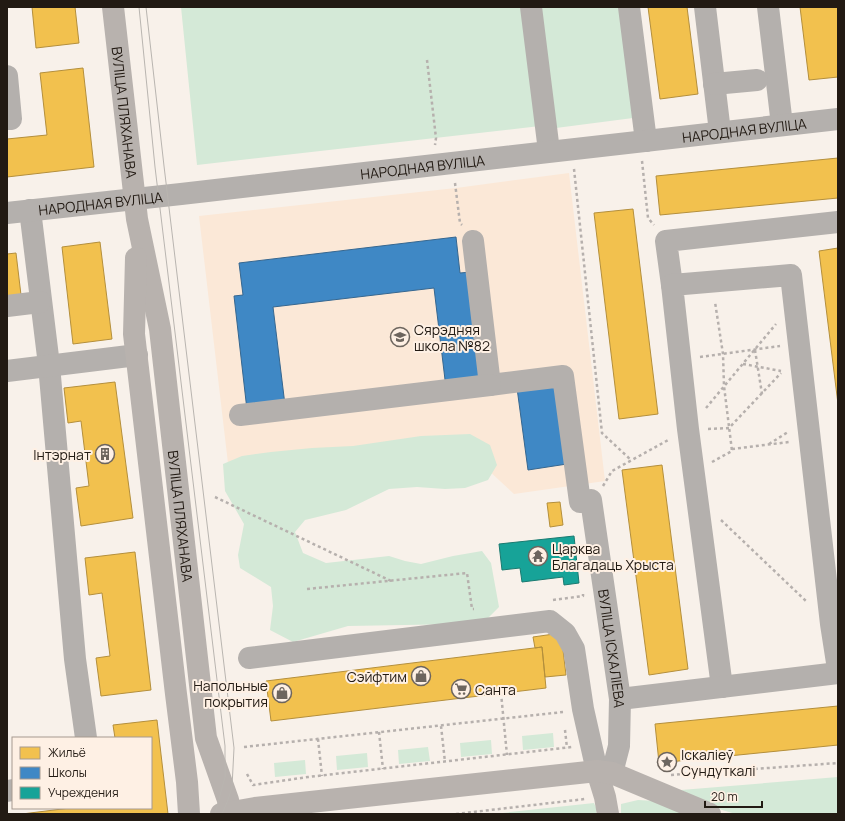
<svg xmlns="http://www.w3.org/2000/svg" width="845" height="821" font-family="Manrope,sans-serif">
<rect width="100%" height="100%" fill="#f8f1ea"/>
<!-- built -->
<path fill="#fbe8d7" d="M569,173L605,481L514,494L474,457L231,489L199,216L456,188Z"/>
<!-- green -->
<path fill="#d4e9d7" d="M181,7H524L540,126L197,165Z
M541,7H619L633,118L556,128Z
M470,434L490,445L497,465L488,480L465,488L445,489L417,487L389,489L346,510L305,520L295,532L303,553L326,563L389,556L405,561L421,564L453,556L482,551L491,563L499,607L484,622L462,624L348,626L293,642L270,630L273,606L271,587L240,568L238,555L244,524L225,491L223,464L242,456L271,452L312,448L353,446L421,436Z
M553,733L554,747L523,750L522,736Z
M491,740L492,754L461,757L460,743Z
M428,747L430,761L399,764L398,750Z
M367,753L368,767L337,770L336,756Z
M305,760L306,774L275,777L274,763Z
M838,777V814H736L722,810L681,790Z
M638,800L655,801L687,814H621V804Z
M594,803L597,810L596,814H493Z"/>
<!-- homes -->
<path fill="#f2c14e" stroke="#b48f3c" d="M32,7H75L79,43L36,48Z
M648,7H687L698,94L660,99Z
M800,7H838V77L809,80Z
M83,68L94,167L7,177V139L47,135L40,73Z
M838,158V198L660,215L656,176Z
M633,209L658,414L619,419L594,213Z
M100,242L112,339L73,344L62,247Z
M838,248V404L819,251Z
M16,253L21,295L7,297V254Z
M115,382L133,518L81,526L76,488L89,486L81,421L68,423L64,388Z
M662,465L688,669L649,675L622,470Z
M560,502L563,525L550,527L547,503Z
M135,552L151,690L101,696L96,658L110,656L102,593L89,595L85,558Z
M561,633L566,675L545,677L542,647L535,648L533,637Z
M542,647L546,688L271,721L266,681Z
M838,706V745L659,763L655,724Z
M157,720L168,814H22L70,808H151V738H115L113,725Z"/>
<!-- schools -->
<path fill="#3f88c5" stroke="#366790" d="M456,237L460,273L471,272L484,384L446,388L434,288L273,307L285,405L247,410L234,296L243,295L239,263Z
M555,383L567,464L528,470L517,388Z"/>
<!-- public -->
<path fill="#17a398" stroke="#1a7a70" d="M574,536L579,583L564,585L563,577L522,582L520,568L502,570L499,544Z"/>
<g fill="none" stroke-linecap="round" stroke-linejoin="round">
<!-- path -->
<path stroke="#b6b0ad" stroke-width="2.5" stroke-dasharray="3 3" stroke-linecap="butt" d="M427,60L436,138L435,145
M642,161L648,218L654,225
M574,169L602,433L631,460
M455,183L460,223L462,225
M755,350L762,394
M700,357L780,346
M743,364L781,371
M706,408L776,324
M708,429L729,428L781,373
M769,444L788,432
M732,449L789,442
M712,462L732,451L724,386L723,354L715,302
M603,486L612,471L670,439
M215,497L391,581
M721,520L807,602
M307,589L467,573L472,609H474
M553,600L583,596V594
M501,693L507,755
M441,726L445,762
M565,730L567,748
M379,732L383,769
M318,739L322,776
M244,747L563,712
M247,774L253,785L308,777L572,747
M671,775L838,763
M456,814L585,799"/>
<!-- minor -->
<g stroke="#b4b0ad" stroke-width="22">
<path d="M531,7L549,151"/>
<path d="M629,7L646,141"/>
<path d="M705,7L720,132"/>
<path d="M768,7L782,125"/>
<path d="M7,76L11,119H7"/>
<path d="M714,84L757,80"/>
<path d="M30,210L49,365L75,659L86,738"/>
<path id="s1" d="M7,213L181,194L838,119"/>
<path id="s2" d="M473,241L490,385L563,376L580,502L591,500L620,699L619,746L612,773"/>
<path d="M672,285L666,241L838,222"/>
<path d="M7,306L40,302"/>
<path d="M7,371L137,355"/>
<path d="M240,415L490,385"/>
<path d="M249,658L550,621L565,633L574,649L583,709L597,771"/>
<path d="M722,687L688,429L672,285L791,275L831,624L838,669"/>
<path d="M620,699L838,673"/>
<path d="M7,791L13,790"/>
</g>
<!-- major -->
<g stroke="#b8b2ae" stroke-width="22">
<path id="s3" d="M113,7L137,219L160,329L206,738L228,800L231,814"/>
<path d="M136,258L134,334L176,694L187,782L189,814"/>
<path d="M597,771L605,797L608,814"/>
<path d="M221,814L255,808L597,771L612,773L710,814"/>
</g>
<!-- tram -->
<path stroke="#b9b5b0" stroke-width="1" d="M139,7L155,167L225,746V777L215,814
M146,7L164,166L234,748L232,787L228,800L222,814"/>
</g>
<!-- icons -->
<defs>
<symbol id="school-ring" viewBox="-11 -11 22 22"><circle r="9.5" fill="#fef0e4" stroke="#6d655e" stroke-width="1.5"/><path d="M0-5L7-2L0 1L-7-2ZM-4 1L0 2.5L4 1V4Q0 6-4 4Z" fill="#6d655e"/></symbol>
<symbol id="building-ring" viewBox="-11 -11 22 22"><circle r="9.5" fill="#fef0e4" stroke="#6d655e" stroke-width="1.5"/><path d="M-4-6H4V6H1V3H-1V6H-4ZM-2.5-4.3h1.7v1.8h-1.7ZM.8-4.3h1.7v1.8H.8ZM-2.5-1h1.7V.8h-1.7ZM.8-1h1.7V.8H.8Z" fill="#6d655e"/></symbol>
<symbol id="temple-ring" viewBox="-11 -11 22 22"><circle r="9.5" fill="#fef0e4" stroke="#6d655e" stroke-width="1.5"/><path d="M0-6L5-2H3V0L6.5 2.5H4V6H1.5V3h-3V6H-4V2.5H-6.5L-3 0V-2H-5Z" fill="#6d655e"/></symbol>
<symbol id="shop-ring" viewBox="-11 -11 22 22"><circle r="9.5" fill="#fef0e4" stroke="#6d655e" stroke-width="1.5"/><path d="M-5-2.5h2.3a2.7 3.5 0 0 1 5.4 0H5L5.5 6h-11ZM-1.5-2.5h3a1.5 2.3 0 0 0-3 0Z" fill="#6d655e"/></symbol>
<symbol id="supermarket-ring" viewBox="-11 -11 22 22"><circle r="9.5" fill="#fef0e4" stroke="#6d655e" stroke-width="1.5"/><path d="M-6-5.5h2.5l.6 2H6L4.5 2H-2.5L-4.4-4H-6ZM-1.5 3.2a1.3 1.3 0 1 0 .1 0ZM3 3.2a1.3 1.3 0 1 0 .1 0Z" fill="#6d655e"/></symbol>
<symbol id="sight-ring" viewBox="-11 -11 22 22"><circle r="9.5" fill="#fef0e4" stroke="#6d655e" stroke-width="1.5"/><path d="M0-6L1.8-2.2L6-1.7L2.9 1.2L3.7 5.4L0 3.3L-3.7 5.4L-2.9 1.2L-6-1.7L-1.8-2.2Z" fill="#6d655e"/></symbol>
</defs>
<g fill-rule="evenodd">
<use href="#school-ring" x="389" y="326" width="22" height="22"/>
<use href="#building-ring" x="94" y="443" width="22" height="22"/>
<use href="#temple-ring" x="527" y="545" width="22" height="22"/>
<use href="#shop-ring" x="410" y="665" width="22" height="22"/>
<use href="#supermarket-ring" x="450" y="678" width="22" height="22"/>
<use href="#shop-ring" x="271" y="682" width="22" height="22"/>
<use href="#sight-ring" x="656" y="751" width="22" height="22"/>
</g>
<g text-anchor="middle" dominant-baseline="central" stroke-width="4" stroke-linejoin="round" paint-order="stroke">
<!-- street labels -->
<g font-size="14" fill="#221a13" stroke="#fef0e4">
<text stroke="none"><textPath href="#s3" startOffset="106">ВУЛІЦА ПЛЯХАНАВА</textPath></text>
<text stroke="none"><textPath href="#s1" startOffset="742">НАРОДНАЯ ВУЛІЦА</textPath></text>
<text stroke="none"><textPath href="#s1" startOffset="418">НАРОДНАЯ ВУЛІЦА</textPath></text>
<text stroke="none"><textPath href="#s1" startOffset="94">НАРОДНАЯ ВУЛІЦА</textPath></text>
<text stroke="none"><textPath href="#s3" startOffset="514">ВУЛІЦА ПЛЯХАНАВА</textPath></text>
<text stroke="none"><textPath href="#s2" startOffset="507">ВУЛІЦА ІСКАЛІЕВА</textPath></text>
</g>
<!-- poi labels -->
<g font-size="14" fill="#221a13" stroke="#fef0e4" text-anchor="start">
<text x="414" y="329">Сярэдняя<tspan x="414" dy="16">школа №82</tspan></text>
<text x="91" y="454" text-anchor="end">Інтэрнат</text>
<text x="552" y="548">Царква<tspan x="552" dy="16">Благадаць Хрыста</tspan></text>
<text x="407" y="676" text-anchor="end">Сэйфтим</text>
<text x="268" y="685" text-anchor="end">Напольные<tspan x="268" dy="16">покрытия</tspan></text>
<text x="475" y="689">Санта</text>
<text x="681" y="754">Іскаліеў<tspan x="681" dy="16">Сундуткалі</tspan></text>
</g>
</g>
<!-- border -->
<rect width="845" height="821" fill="none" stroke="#221a13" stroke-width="16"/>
<!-- legend -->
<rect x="12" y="737" width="140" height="72" fill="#fef0e4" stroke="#a69a90"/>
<rect x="20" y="747" width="20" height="12" fill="#f2c14e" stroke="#a69a90"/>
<text x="48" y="757" font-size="12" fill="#221a13">Жильё</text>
<rect x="20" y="767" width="20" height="12" fill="#3f88c5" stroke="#a69a90"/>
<text x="48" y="777" font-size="12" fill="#221a13">Школы</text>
<rect x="20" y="787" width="20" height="12" fill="#17a398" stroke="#a69a90"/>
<text x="48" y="797" font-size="12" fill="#221a13">Учреждения</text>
<!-- scale -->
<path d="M705 801v6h57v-6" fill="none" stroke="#221a13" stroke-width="2"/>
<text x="711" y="801" font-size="12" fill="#221a13" stroke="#fef0e4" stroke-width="3" paint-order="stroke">20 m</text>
</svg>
